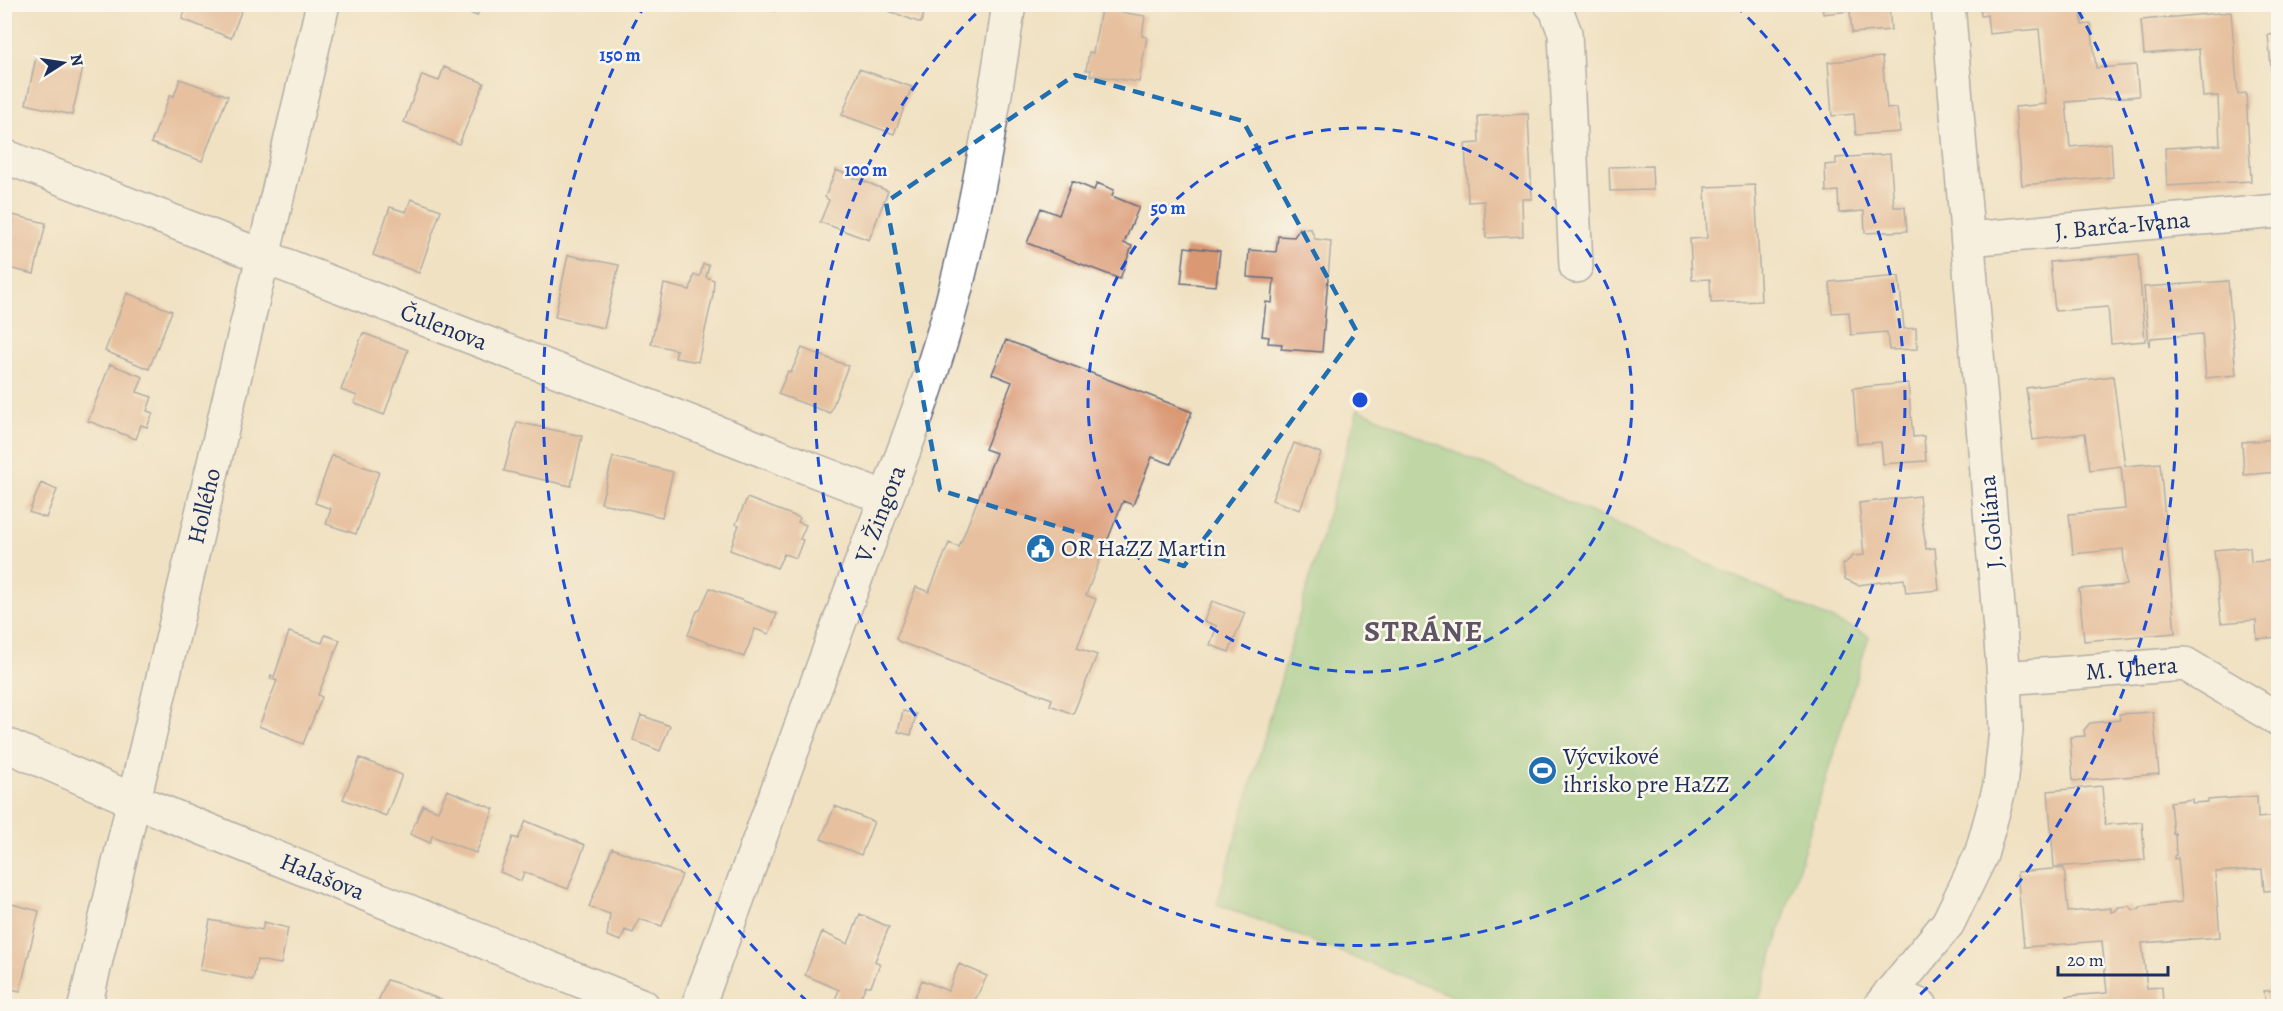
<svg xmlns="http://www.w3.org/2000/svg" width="2283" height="1011" font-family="Alegreya,serif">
<rect width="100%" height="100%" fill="#fbf7ec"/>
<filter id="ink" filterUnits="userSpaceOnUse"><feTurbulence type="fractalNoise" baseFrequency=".0167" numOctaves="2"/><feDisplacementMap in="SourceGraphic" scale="12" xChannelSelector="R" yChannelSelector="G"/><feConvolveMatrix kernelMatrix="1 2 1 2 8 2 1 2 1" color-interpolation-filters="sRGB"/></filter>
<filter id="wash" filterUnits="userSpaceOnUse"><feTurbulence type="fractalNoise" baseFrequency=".008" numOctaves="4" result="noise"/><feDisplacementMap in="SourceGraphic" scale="24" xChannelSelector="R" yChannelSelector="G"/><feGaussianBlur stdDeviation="1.35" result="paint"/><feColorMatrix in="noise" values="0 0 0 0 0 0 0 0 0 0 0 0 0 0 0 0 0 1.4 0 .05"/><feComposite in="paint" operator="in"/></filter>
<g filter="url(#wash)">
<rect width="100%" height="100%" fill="#f0e1c2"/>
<!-- green -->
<path fill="#85c982" stroke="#507c70" stroke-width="1.5" d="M1358,409L1869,636L1757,1006H1478L1217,904Z"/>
<g id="blocks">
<!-- building -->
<path fill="#da9873" d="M188,4H244L231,38L182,19Z
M448,4H482L477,16Z
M870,4H927L921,23Z
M1822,4L1889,6L1891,30L1852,33L1850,11L1823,14Z
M1980,4H2081L2082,25L2091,24L2096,68L2136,65L2139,96L2066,102L2070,147L2111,143L2113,177L2022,185L2015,107L2046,104L2039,29L1989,34L1987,15L1981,16Z
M749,5H777L775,11Z
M1101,9L1145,16L1142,36L1147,37L1139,82L1090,75L1091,70H1086L1089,52L1093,53Z
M2231,12L2238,94L2246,93L2251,181L2167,186L2165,148L2220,145L2218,96L2203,97L2199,49L2144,54L2141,20Z
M2278,34V77H2272L2268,35Z
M36,57L83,68L72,115L26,104Z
M1882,57L1887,109L1897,108L1900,132L1856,135L1854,114L1832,116L1828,62Z
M444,67L484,83L459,144L404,122L422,75L439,81Z
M859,69L912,87L894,134L842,115Z
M180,79L228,96L202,161L151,143L170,95L174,96Z
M1528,114L1532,199H1522L1523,236L1486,238L1484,201L1468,202L1465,144L1479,143L1478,116Z
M1890,154L1894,207H1905L1907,231L1865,233L1864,211L1839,213L1838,191L1826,192L1825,165L1836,164V158Z
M1652,166L1653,190L1610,191L1609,167Z
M836,170L888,191L869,240L820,222L829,200L825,197Z
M1072,181L1094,190L1097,183L1114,190L1112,196L1139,207L1124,243L1132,246L1120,279L1027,243L1041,208L1059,215Z
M1755,185L1761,301L1711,303L1710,279L1692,280L1690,239L1707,238L1705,187Z
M411,199L441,210L419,273L373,255L390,207L406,212Z
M4,213L46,223L34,274L4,267Z
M1300,228L1311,229L1315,239L1331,241L1322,352L1281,349L1282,344L1268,343L1269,337L1262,336L1266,302L1272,303L1274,279L1247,277L1249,250L1276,252L1278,236L1294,237Z
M1185,247L1220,251L1216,286L1181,283Z
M2138,254L2145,341L2111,344L2108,307L2055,311L2050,262Z
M568,255L619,265L604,328L555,317Z
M703,264L709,265L706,277L714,280L713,295L698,362L675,358L677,350L651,344L664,284L690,290L694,275L700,276Z
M1899,276L1904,329L1916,328L1917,349L1889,350L1887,332L1851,335L1849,312L1832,313L1830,282Z
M2228,281L2236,375L2206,378L2202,334L2151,338L2149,346L2144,287Z
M127,293L172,311L149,369L105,351Z
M363,333L408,350L384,415L354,403L357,396L341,390Z
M1006,340L1192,412L1171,464L1152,457L1133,505L1123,501L1086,595L1096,599L1077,648L1097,655L1073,714L1050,705L1052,699L900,642L896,639L916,587L929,592L949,543L959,547L996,453L985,449L1012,382L992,374Z
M802,348L848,366L830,413L778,394L788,371L791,372Z
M110,364L143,377L137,392L152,397L147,411L153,413L147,427L141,425L136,439L88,421Z
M2113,376L2125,466L2160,463L2175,633L2084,641L2079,589L2126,585L2123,549L2073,554L2069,514L2125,509L2121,466L2090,470L2085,433L2033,440L2026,388Z
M1908,383L1913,437L1924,436L1926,461L1883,464L1881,442L1857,444L1853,388Z
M517,422L582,436L571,486L504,471Z
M2278,439V472L2244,475L2242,442Z
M1294,443L1321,453L1300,510L1272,500Z
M332,455L379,472L356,534L326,524L331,509L315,503Z
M613,457L673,472L662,517L601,503Z
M41,483L57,490L46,518L29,512Z
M1919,496L1926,549L1935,548L1939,590L1906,593L1904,579L1858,585L1845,579L1843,565L1853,556L1864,555L1859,503Z
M747,498L800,518L798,522L806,525L800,539L803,540L796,558L784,554L777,568L730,550L739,525L736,524Z
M2250,547L2251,562L2278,560V637L2257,639L2256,620L2221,623L2214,550Z
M710,588L777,614L769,634L755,629L744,657L688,635L697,611L700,610Z
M1212,601L1245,613L1229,652L1210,645L1217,626L1204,621Z
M289,632L322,643L325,635L340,640L318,695L322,697L303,744L259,726L277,681L270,678L271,675L274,677Z
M903,711L916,714L911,735L898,732Z
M2153,712L2159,774L2073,781L2070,737L2085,736L2084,730L2090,723L2120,720L2119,714Z
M641,715L670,726L660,751L633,740Z
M360,758L402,775L386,816L343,799Z
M2102,786L2105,825L2142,822L2145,860L2054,867L2048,791Z
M447,790L494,809L476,853L432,836L430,843L410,834L423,805L438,811Z
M2257,796L2258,818L2278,816V890L2264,891L2262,869L2215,872L2220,937L2142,943L2147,988L2162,987L2163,1006H2068L2067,996L2107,993L2102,941L2024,947L2017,872L2064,868L2068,912L2111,908V912L2115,911L2119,907L2129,906L2134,910L2140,909V907L2182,902L2178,858L2174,859V856L2176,855L2175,833L2173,834L2170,802L2192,799V803L2208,802V800Z
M835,806L874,822L861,855L821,839Z
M526,821L585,845L568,889L524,872L521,881L500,872L513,837L518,839Z
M612,848L682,875L662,926L639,919L633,933L625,930L621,941L607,936L610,914L589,907Z
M12,904L39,911L20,991L4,987V934Z
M860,914L889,927L875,961L880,964L871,986H866L856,1006H845L834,1002L839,990L805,975L822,932L848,944Z
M210,920L262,930L264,922L288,928L281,964L257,960L253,980L200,970Z
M959,964L987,976L972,1006H911L922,980L948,991Z
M387,980L406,986L456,1006H376Z
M2278,990V1006H2266L2264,991Z"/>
</g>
</g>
<g filter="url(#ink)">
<use href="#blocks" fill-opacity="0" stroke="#666d81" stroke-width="1.5"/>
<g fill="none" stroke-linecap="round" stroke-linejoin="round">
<defs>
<g id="street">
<path d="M1551,4L1555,7L1565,33L1576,266"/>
<path id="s1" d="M4,156L886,498"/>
<path id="s2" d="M1969,239L2278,211"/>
<path id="s3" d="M2004,678L2185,664L2278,719"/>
<path id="s4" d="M4,744L133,800L643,1006"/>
<path d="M1890,993L1921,1006"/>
<path id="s5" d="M85,1006L323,4"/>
<path id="s6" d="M698,1006C750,864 803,722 855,580C887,494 922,409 947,321C976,217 993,111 1009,4"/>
<path d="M1880,1006L1948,923L1981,855L2000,786L2006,730L2004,678L1948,4"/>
</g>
</defs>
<!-- street casing -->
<use href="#street" stroke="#666d81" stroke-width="36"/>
<!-- street -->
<use href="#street" stroke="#fff" stroke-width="33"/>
</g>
</g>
<!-- marked area -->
<path d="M0 0H2283V1011H0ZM1075,75L1243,121L1357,332L1184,566L940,490L886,202Z" fill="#f0e1c2" fill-opacity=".55" fill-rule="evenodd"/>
<path fill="none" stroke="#1f6fb2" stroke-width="4.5" stroke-dasharray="12 8" stroke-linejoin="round" d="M1075,75L1243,121L1357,332L1184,566L940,490L886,202Z"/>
<!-- distance rings -->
<g fill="none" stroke="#1d4ed8" stroke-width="3" stroke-dasharray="10 8">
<circle cx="1360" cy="400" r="272"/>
<path d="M1735 5A545 545 0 1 1 985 5"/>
<path d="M808 1002A817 817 0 0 1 642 10M2078 10A817 817 0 0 1 1912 1002"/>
</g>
<!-- icons -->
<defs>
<symbol id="civic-disc" viewBox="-11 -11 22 22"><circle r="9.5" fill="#1f6fb2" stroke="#fbf7ec"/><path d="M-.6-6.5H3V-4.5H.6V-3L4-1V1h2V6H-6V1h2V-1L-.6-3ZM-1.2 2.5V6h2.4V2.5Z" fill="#fff"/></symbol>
<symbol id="stadium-disc" viewBox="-11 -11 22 22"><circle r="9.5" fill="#1f6fb2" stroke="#fbf7ec"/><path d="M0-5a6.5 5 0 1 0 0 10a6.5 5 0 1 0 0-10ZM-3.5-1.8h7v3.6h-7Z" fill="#fff"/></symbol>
</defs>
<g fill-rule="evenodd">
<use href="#civic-disc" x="1024" y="532" width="33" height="33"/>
<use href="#stadium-disc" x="1526" y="754" width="33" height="33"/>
</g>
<g text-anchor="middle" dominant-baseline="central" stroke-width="5" stroke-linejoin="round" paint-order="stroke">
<!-- street labels -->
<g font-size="24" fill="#1b2f5e" stroke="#fbf7ec">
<text stroke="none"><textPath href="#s2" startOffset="154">J. Barča-Ivana</textPath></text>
<text stroke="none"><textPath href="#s1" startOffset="472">Čulenova</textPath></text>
<text stroke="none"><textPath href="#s5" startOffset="514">Hollého</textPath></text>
<text stroke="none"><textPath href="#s6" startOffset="525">V. Žingora</textPath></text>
<text transform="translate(1991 522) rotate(-95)">J. Goliána</text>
<text stroke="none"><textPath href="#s3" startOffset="128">M. Uhera</textPath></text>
<text stroke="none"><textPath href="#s4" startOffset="345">Halašova</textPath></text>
</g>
<!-- poi labels -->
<g font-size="24" fill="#1b2f5e" stroke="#fbf7ec" text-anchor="start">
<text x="1061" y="548">OR HaZZ Martin</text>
<text x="1563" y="756">Výcvikové<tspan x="1563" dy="28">ihrisko pre HaZZ</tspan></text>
</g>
<!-- district labels -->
<g font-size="30" font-weight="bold" letter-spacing="1.5" fill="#5e5465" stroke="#fbf7ec">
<text x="1424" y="631">STRÁNE</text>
</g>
</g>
<circle cx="1360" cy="400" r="9" fill="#1d4ed8" stroke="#fbf7ec" stroke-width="3"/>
<g font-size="18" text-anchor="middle" font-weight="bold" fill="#1d4ed8" stroke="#fbf7ec" stroke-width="5" stroke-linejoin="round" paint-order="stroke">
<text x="620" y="61">150 m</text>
<text x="866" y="176">100 m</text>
<text x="1168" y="214">50 m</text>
</g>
<!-- margin -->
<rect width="2283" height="1011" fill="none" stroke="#fbf7ec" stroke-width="24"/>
<!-- north arrow -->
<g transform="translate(63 63) rotate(78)" stroke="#fbf7ec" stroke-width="4.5" paint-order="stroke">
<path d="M0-4.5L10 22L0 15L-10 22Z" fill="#1b2f5e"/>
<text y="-9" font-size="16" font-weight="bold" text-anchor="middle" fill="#1b2f5e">N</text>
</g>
<!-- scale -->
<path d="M2058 966v9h110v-9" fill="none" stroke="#1b2f5e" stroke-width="3"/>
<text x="2067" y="966" font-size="18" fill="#1b2f5e" stroke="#fbf7ec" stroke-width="4.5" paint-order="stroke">20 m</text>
</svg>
